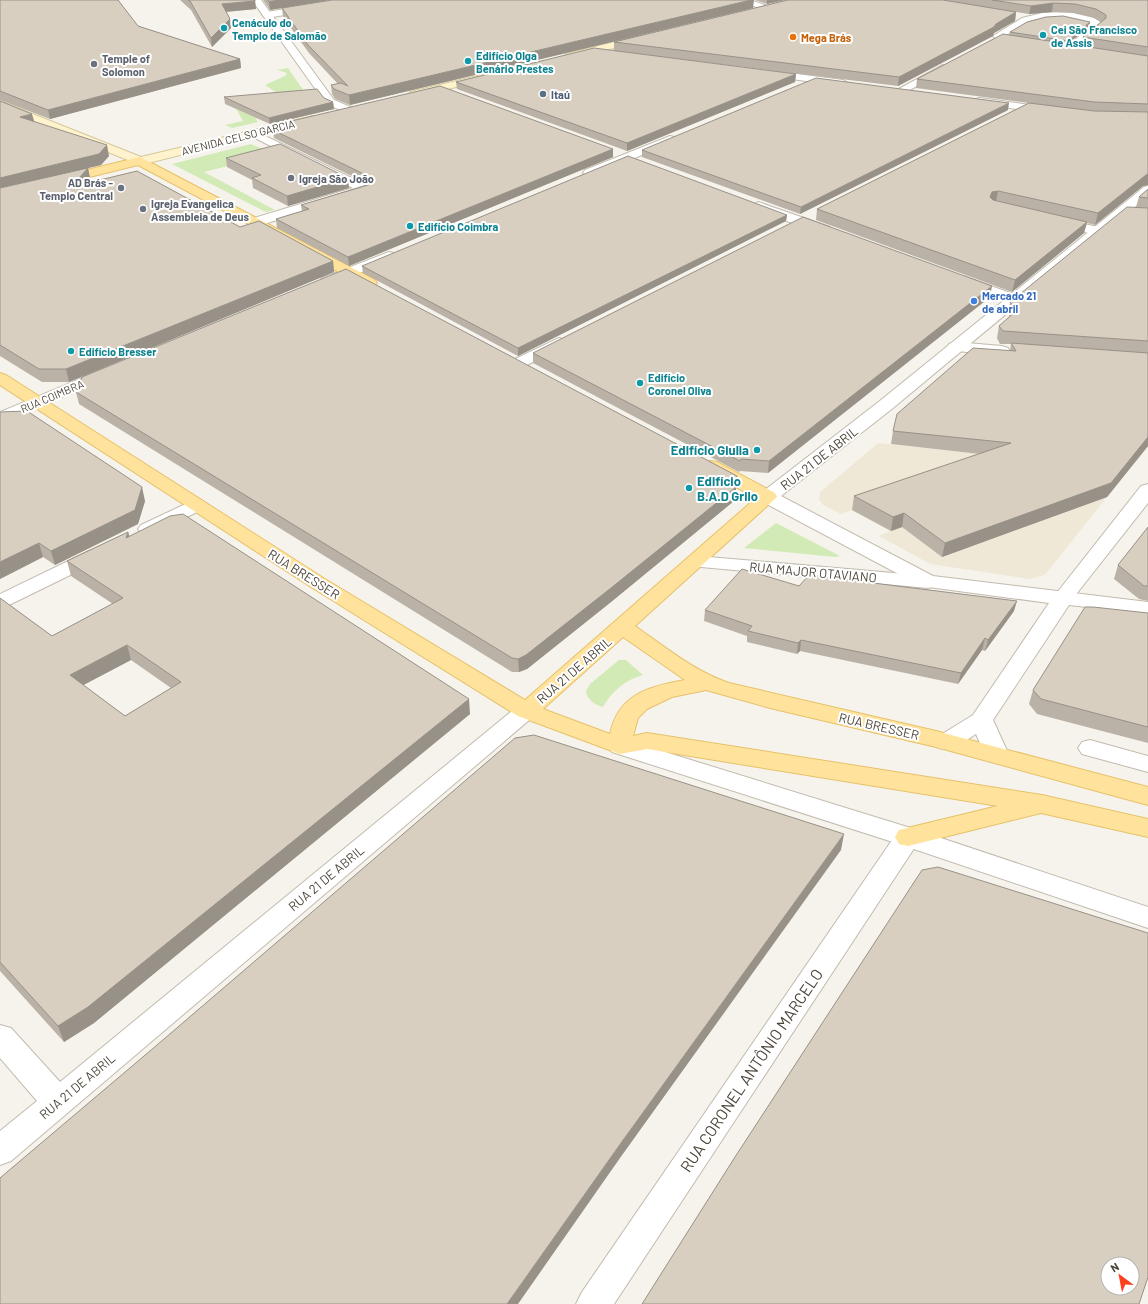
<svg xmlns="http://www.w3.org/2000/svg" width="1148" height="1304" font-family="Barlow,sans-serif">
<rect width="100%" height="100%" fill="#f6f3ec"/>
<!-- education -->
<path fill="#efe8d6" d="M878,443L1001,456L1129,469L1045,575L1030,579L930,564L879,536L890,531L852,510L841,514L823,505L819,499L820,492Z"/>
<!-- green -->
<path fill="#d2eab5" d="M288,68L308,97L246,103L258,122L232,128L225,125L243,121L233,103L277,93L265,85L285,76L287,73L277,70Z
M251,144L274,154L204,172L275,210L266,212L172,164Z
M776,523L840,556L835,557L744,548Z
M619,660H626L643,675C625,680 612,691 603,707C594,705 587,699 586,691L590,684Z"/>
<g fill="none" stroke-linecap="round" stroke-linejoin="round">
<defs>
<path id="minor" d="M339,0H359L355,3L267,18L262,15L267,12Z
M736,0H750L773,8L768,11Z
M1042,13C1059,12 1090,10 1103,25L1073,51L1070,52L1065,49L1067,47L1092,25C1075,16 1046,15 1028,22C1019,26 1012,32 1004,37L1003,40H997L993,36L1022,18Z
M943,65L948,68L947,70L904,93L900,94L895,91Z
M766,70L843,80L848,83L843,86L762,75L761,73Z
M980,98L1051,108L1057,111L1051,114L976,103L975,101L976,99Z
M253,130L368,186L370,189L368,192L261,225H251L249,222L251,219L353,188L249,135L247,133Z
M670,136L674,137L676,139L674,141L593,176L589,177L583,173L585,170Z
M758,202L830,227L832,230L830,233H820L753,209L752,206Z
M1056,218L1103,228L1105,231L1103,234L1098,235L1051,225L1049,222L1051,219Z
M389,252L394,253L396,256L394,259L332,284H322L320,281L322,278Z
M963,276L1019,296L1021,299L1019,302H1009L958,283L956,280L958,277Z
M559,338L565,340L567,343L565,346L525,366L519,368L513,366L511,363L513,360Z
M955,342L1002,346L1008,348L1010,351L1008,354L1002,356L949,350L947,347L949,344Z
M107,368L113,370L115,373L113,376L0,423V412Z
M1148,484V503L1070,602L1063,604L1056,602L1053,598L1056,594L1141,486Z
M697,556L928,576L935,578L938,582L935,586L928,588L690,566L687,562L690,558Z
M526,703L534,706L538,711L534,716L11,1161L0,1165V1131L37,1101L0,1058V1025L11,1028L60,1082L518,706Z
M1090,740L1148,756V772L1082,754L1078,748L1082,742Z
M908,828L917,830L921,837L917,844L614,1304H576L582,1292L899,830Z"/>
<path id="tertiary" d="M252,0H261L334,100L353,108L355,110L353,112H345L326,104Z
M1148,186V196L893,408L781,496L933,576L1148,602V614L1069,605L993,720L1009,755L1006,761L997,763L988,761L976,734C963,742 954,752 939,748L935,742L939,736L973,715L1049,603L921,586L761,501L759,497L761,493L881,400L1144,187Z
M196,499L203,501L206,505L203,509L155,533L148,535L141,533L138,529L141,525Z
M96,549L103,551L106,555L103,559L7,606L0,608V594L89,551Z
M620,738L917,830L1148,907V928L899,844L612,752L608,746L612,740Z"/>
<path id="secondary" d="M643,35L648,38L646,40L570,59L565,56L566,54Z
M486,74L490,75L491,77L490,79L414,97L409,94L410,92Z
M0,101L141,157L313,116L319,119L317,121L140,165L0,108Z"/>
<path id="primary" d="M140,157L375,280L377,283L375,286H365L138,165L0,199V191Z
M0,373L6,375L325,579L525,700L756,498L705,470L702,466L705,462L711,461L717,462L775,493L777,497L635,626C665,647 694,671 729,683L936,731L1148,787V805L936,747L770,708L706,690L672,697L647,709L638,718L633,736L647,733L1042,795L1148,819V837L1041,813L908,846L899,844L895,837L899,830L998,806L647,749L620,754L518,716L311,587L0,385ZM623,637L685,680C650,686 618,694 610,734L543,709Z"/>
</defs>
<!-- minor casing -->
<use href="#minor" stroke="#c2bbae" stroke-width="2"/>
<!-- tertiary casing -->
<use href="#tertiary" stroke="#c2bbae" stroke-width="2"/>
<!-- secondary casing -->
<use href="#secondary" stroke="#d6c79b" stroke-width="2"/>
<!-- primary casing -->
<use href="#primary" stroke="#e6c16a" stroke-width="2"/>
<!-- minor -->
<use href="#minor" fill="#fff" fill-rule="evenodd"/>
<!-- tertiary -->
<use href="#tertiary" fill="#fff" fill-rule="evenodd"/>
<!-- secondary -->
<use href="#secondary" fill="#fff3cd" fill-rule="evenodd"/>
<!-- primary -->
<use href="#primary" fill="#ffe39c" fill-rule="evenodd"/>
</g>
<!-- wall -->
<path fill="#bab2a6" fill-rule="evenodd" d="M0,0L138,26L240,59L241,68L50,119L0,100Z
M180,0H255L256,9L226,12L230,19L231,28L212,47L191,10Z
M263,0H330L270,10Z
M755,0H785L767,4Z
M788,0H1148V185L1143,186L1095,225L1087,223L1084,233L1012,292L816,220L817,209L1029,103L916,88L917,79L1009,35L1010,32L1090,22L1089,26L1068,44L1081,46L1083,37L1101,22L1094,18L1073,13L1052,12L1029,14L1016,12L1015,21L994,33L993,36L898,86L614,51V42Z
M282,8H753L350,105L335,99L332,94L331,85L338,84L309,53L283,17Z
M796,74L795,82L627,151L457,89L456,82Z
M224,97L324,98L333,102L334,109L270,124L225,104Z
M0,101L34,122L109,156L101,165L88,168L90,178L86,184L240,227L333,261L334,272L69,382H42L0,356Z
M1008,110L800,214L642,157V150Z
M283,123L613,149V157L349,266L277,228L276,219L302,211L301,205L368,184L274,138L273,130L284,127Z
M226,158L349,188L288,206L253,188L252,180L227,167Z
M1148,189V446L1107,497L942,557L902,527L891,531L852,510L854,496L980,454L891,444L893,431L1010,350L1011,344H1000L997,338L999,326L1010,317L1008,314L1010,302L1136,207L1139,197Z
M787,215L786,221L518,356L363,273L362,266Z
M990,297L768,473L740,471L739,472L533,363V353Z
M76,392L736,489L734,501L611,602L527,669L519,672H512L79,404Z
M0,412L145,501L138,524L55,565L43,557L0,579Z
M1148,527V601L1139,599L1114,579L1118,565Z
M128,532L130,537L470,714L94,1023L64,1042L0,971V598L52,636L113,604L71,576L67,561ZM131,660L171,688L125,716L83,685Z
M799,586L1014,611L985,651L982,650L958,684L800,651L797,654L747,642V636L704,621L705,610Z
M1148,613V743L1037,714L1029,704L1033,690Z"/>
<!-- shaded-wall -->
<path fill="#979187" d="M279,0H330L270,10L269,2Z
M751,0H754L753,8L350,105L349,95Z
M767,0H785L767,4Z
M255,1L256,9L223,12L222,4Z
M1053,3L1052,12L1029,14L1031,6Z
M1016,12L1015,21L994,33L993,36L898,86L899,77Z
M230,19L231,28L212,47L211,38Z
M1090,22L1089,26L1068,44V41Z
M240,59L241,68L50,119L48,110Z
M796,74L795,82L627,151V143Z
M333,102L334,109L270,124L269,118Z
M1009,103L1008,110L800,214L801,207Z
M32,114L35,124L20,117Z
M107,145L109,156L101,165L88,168L90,178L74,198L0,189V178Z
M613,149V157L349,266L348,257Z
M1148,174V185L1143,186L1095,225L1098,213L1146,175Z
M348,178L349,188L288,206L287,196Z
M998,191L996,202L988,208L990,197L992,192Z
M787,215L786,221L518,356V348Z
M1087,222L1084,233L1012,292L1015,280Z
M333,261L334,272L69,382L66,369Z
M992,286L990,297L768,473L769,461Z
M1148,437V446L1107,497L942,557L945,543Z
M737,476L736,489L734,501L611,602L527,669L519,672L518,659Z
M142,487L145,501L138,524L55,565L51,551Z
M904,513L902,527L891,531L893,517Z
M128,532L132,546L126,538Z
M39,543L43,557L0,579V562Z
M1017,601L1014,611L985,651L988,640Z
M985,638L982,650L958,684L961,673Z
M801,640L800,651L797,654L798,643Z
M127,645L131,660L74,690L70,675Z
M469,699L470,714L94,1023L64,1042L58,1026Z
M844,834L841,850L620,1158L518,1304H507L621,1143Z"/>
<!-- building -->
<path fill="#d8cfc1" stroke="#979187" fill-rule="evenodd" d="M0,0H118L138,26L240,59L48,110L0,91Z
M188,0H255V1L222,4L230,19L211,38L190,1Z
M268,0H279L269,2Z
M332,0H751L349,95L334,89L331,85L341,83L348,86L308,45L282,8Z
M788,0H943L1016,12L996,24L994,27L899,77L614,42Z
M992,0H1148V47L1083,37L1106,18V15L1096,9L1075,4L1053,3L1031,6Z
M1063,16L1090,22L1068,41L1010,32L1027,22L1046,17Z
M1003,34L1148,56V104L1094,102L917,79Z
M594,48L796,74L627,143L456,82Z
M816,78L1009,103L801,207L642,150Z
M440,86L613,149L348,257L276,219L309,209L301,205L368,185L370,180L368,176L273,130L289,126L283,123Z
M317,89L324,98L333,102L269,118L224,97Z
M0,101L32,114L20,117L107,145L99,154L0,178Z
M1029,103L1094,111L1148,112V174L1146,175L1098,213L998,191L992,192L990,197L993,200L1087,222L1015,280L817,209Z
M280,144L348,178L287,196L252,178L261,175L226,158Z
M628,156L787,215L518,348L362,266Z
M88,168L71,187L137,171L240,227L259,221L333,261L66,369H39L0,345V188Z
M1148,189V198L1139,197Z
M1127,207L1148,208V341L1003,331L999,326L1017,310L1010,302Z
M803,217L992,286L769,461L741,459L740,461L533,353Z
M346,269L737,476L735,488L611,588L526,655L518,659L512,658L76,392L82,377Z
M1011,343L1148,353V437L1111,483L945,543L904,513L893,517L854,496L1011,443L893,431L897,414L973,348L1016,351Z
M27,411L142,487L135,510L51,551L39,543L0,562V412Z
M183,514L469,699L88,1007L58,1026L0,962V598L52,636L123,598L67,561L128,532L126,538L170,516ZM127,645L181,682L125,716L70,675Z
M1148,527V586H1144L1118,565Z
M742,569L799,586L809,575L1017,601L988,640L985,638L961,673L801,640L798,643L748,631L752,626L705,610Z
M1085,607H1093L1148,613V727L1041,699L1033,690Z
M534,735L844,834L621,1143L507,1304H0V1178L157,1045L515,738Z
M938,867L1148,933V1277L1139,1304H642L735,1157L922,870ZM1108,1264H1132V1288H1108Z"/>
<!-- markers -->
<g fill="#0f9aa8" stroke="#fff" stroke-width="1.5">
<circle cx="224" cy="28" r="4"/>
<circle cx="1043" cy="35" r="4"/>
<circle cx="468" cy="61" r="4"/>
<circle cx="410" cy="226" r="4"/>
<circle cx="71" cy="351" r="4"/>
<circle cx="640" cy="383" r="4"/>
<circle cx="757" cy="450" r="4"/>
<circle cx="689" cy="488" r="4"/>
</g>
<circle fill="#e8710a" stroke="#fff" stroke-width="1.5" cx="793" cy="37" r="4"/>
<g fill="#6b7280" stroke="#fff" stroke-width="1.5">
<circle cx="94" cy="64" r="4"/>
<circle cx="291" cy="178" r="4"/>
<circle cx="121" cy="188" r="4"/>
<circle cx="143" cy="209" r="4"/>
</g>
<circle fill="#5c6f8a" stroke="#fff" stroke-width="1.5" cx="543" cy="94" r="4"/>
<circle fill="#3f7fe0" stroke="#fff" stroke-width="1.5" cx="974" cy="301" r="4"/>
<g text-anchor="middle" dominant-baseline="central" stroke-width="4" stroke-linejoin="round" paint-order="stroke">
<!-- far-culture labels -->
<g font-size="11" font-weight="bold" fill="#0d838f" stroke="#fff" text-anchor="start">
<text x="232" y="22">Cenáculo do<tspan x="232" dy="13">Templo de Salomão</tspan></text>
<text x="1051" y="29">Cei São Francisco<tspan x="1051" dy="13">de Assis</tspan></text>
<text x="476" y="55">Edifício Olga<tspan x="476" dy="13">Benário Prestes</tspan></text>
<text x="418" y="226">Edifício Coimbra</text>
<text x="79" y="351">Edifício Bresser</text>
<text x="648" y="377">Edifício<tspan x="648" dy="13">Coronel Oliva</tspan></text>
</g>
<!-- far-food labels -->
<g font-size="11" font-weight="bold" fill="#c56008" stroke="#fff" text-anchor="start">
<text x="801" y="37">Mega Brás</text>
</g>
<!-- far-worship labels -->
<g font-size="11" font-weight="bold" fill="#5b616d" stroke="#fff" text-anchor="start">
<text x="102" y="58">Temple of<tspan x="102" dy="13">Solomon</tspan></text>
<text x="299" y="178">Igreja São João</text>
<text x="113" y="182" text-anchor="end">AD Brás -<tspan x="113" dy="13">Templo Central</tspan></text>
<text x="151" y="203">Igreja Evangelica<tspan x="151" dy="13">Assembleia de Deus</tspan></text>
</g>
<!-- far-service labels -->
<g font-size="11" font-weight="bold" fill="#4e5e75" stroke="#fff" text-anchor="start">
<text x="551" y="94">Itaú</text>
</g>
<!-- far-street labels -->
<g font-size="11" fill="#4b4439" stroke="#fff">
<text transform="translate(238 137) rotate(-14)">AVENIDA CELSO GARCIA</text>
<text transform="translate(52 396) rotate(-23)">RUA COIMBRA</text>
</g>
<!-- far-shop labels -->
<g font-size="11" font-weight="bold" fill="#366cbe" stroke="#fff" text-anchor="start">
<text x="982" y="295">Mercado 21<tspan x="982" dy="13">de abril</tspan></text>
</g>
<!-- culture labels -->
<g font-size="13" font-weight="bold" fill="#0d838f" stroke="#fff" text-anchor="end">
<text x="749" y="450">Edifício Giulia</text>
<text x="697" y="481" text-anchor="start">Edifício<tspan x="697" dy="15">B.A.D Grilo</tspan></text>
</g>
<!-- street labels -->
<g font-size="13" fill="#4b4439" stroke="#fff">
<text transform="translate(819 458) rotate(-38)">RUA 21 DE ABRIL</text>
<text transform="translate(813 572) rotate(5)">RUA MAJOR OTAVIANO</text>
<text transform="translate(304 574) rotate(32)">RUA BRESSER</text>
<text transform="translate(574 670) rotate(-41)">RUA 21 DE ABRIL</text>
<text transform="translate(879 726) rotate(13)">RUA BRESSER</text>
<text transform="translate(326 878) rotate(-40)">RUA 21 DE ABRIL</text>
<text transform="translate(77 1086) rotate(-40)">RUA 21 DE ABRIL</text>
</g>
<!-- near-street labels -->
<g font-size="16" fill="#4b4439" stroke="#fff">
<text transform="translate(751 1070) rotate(-56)">RUA CORONEL ANTÔNIO MARCELO</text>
</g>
</g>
<!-- north arrow -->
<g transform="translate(1120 1276) rotate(328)"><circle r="19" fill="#ffffff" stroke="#b7b4b0"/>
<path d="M0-3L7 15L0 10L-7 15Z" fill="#fc3f1d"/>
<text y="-6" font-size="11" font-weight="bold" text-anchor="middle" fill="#4b4439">N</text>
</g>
</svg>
